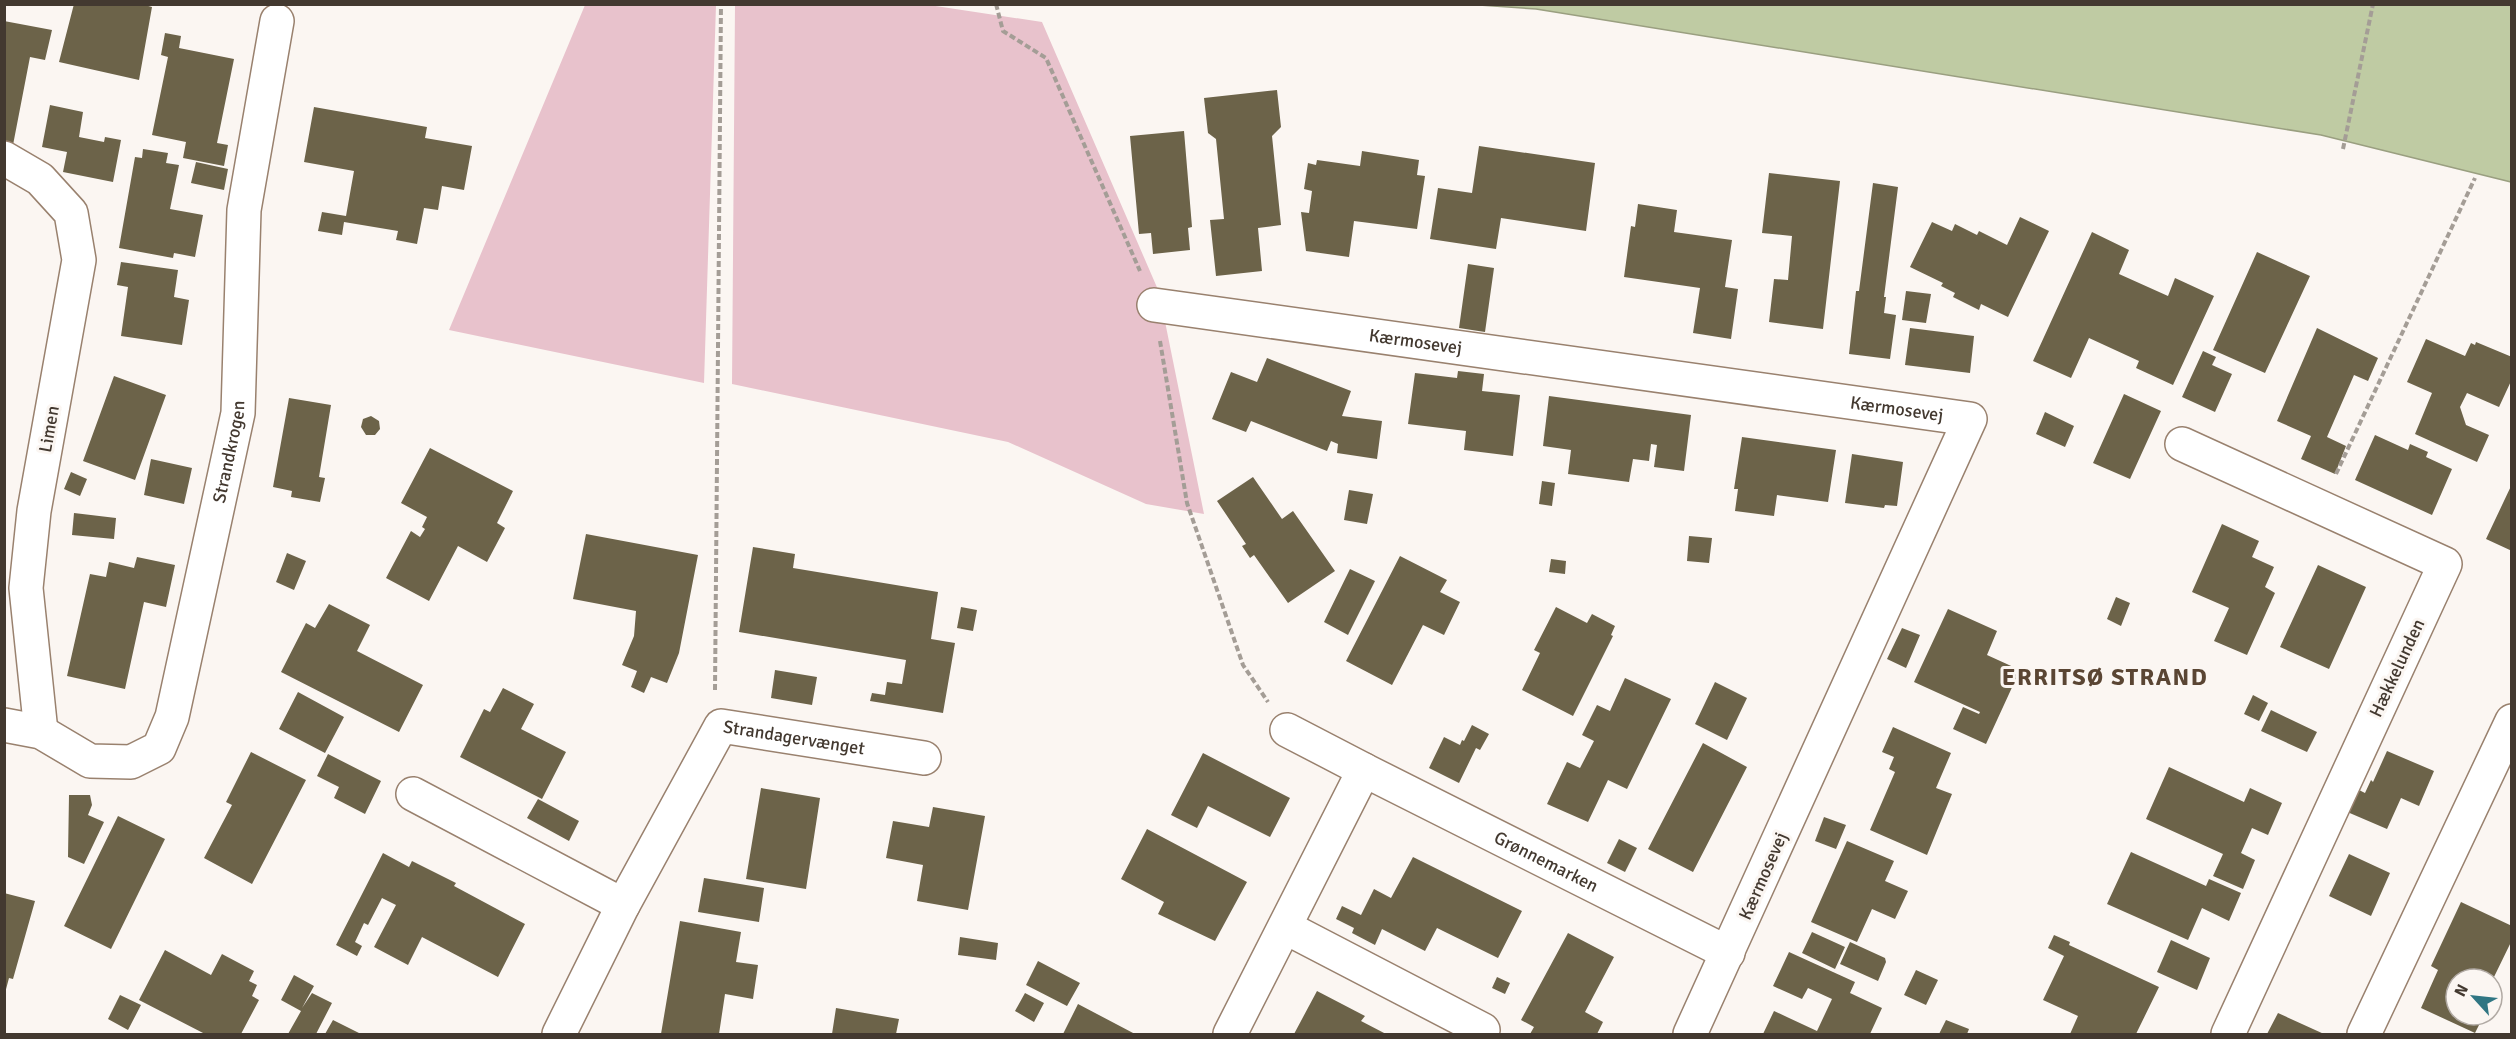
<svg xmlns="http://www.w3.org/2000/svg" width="2516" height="1039" font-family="Signika,sans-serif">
<rect width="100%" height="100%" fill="#fbf6f2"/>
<!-- green -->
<path fill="#e8c2cc" d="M585,5H716L704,383L449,330Z
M735,5H929L1042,22L1159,292L1204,514L1146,504L1008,442L732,384Z"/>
<!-- water -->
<path fill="#bfcba3" stroke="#9a9f80" stroke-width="1.5" d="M1479,5H2511V182L2321,135L1536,9Z"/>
<!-- building -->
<path fill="#6c6349" d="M74,4H141L152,7L139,80L59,62Z
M4,21L52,30L45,60L30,57L13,145L4,143Z
M165,33L181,36L179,48L234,59L217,143L228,145L224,166L183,158L186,142L152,135L168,57L161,55Z
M1277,90L1281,127L1272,136L1281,225L1258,228L1262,271L1216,276L1210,220L1224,219L1216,139L1208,133L1204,98Z
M50,105L83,112L79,137L104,142L105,137L121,140L113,182L63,172L67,152L42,147Z
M314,107L427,127L425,138L472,146L464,190L442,186L438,210L424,208L417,244L396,240L398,231L344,222L342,235L318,231L322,212L346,216L354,171L304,162Z
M1184,131L1192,227L1188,228L1190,250L1153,254L1151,233L1139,234L1130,136Z
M1479,146L1595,163L1586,231L1501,218L1496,249L1430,239L1438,188L1472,193Z
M143,149L168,153L166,163L179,165L170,209L203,215L195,257L174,253L173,258L119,248L135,157L142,158Z
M1362,151L1419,160L1417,175L1425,176L1417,229L1354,221L1349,257L1306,251L1301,212L1309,213L1312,191L1304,189L1308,163L1316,165L1317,160L1360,166Z
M196,162L228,169L224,190L191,183Z
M1769,173L1840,181L1823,329L1769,322L1774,279L1788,280L1792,236L1762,233Z
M1873,183L1898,187L1884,297H1886L1884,313L1896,315L1890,359L1849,354L1856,291H1859Z
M1638,204L1677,210L1674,232L1732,240L1725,287L1738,289L1731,339L1693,333L1700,288L1624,277L1631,226L1635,227Z
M2020,217L2049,231L2008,317L1981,304L1979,310L1953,297L1955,293L1941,286L1943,283L1910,267L1932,222L1952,231L1955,224L1977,235L1979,231L2007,245Z
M2092,232L2129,250L2119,274L2168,296L2175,278L2214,296L2173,385L2136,368L2139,361L2089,338L2071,378L2033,361Z
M2257,252L2310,276L2265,373L2213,350Z
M121,262L178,270L174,297L189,300L182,345L121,336L128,287L117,285Z
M1468,264L1494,268L1485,332L1459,328Z
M1906,291L1931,294L1926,323L1902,320Z
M1910,328L1974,336L1970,373L1905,365Z
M2317,328L2378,358L2368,381L2354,375L2327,437L2346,446L2335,474L2301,459L2311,436L2277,421Z
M2426,339L2465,356L2471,343L2475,345L2476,342L2512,357V379L2499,407L2467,393L2460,407L2466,425L2489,435L2477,462L2415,434L2432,393L2407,382Z
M2203,351L2216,357L2212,365L2232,374L2215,412L2182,397Z
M1267,358L1351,391L1342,416L1382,421L1377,459L1337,453L1338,444L1331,441L1327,451L1251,421L1246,432L1212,419L1231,372L1257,382Z
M1458,371L1484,374L1482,391L1520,395L1513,456L1464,450L1466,431L1408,424L1415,373L1457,378Z
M114,376L166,395L135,480L83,461Z
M2124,394L2161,411L2130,479L2093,463Z
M1549,396L1691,415L1684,471L1654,467L1657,445L1651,444L1649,461L1633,459L1629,482L1568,474L1571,450L1543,446Z
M289,398L331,405L319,477L325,478L320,502L291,497L292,491L273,487Z
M2045,412L2074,426L2065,447L2036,434Z
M371,416L379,421L380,429L375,435H366L361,427L363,419Z
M2375,435L2408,450L2410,444L2428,452L2426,457L2452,469L2432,515L2355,480Z
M1742,437L1836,450L1828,502L1777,495L1774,516L1735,511L1738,489H1734Z
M430,448L513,491L497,523L505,528L487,562L458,546L429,601L386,578L411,531L420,537L425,529L422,527L427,517L401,503Z
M1852,454L1903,462L1897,506L1885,505L1884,508L1845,503Z
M151,459L192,468L184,504L144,495Z
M71,472L87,479L80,496L64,489Z
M1253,477L1282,519L1293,511L1335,571L1288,603L1254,555L1250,558L1242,546L1246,544L1217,501Z
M1542,481L1555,483L1552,506L1539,504Z
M2512,484V551L2486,539Z
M1349,490L1373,494L1367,524L1344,520Z
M74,513L116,518L114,539L72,535Z
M2222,524L2259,541L2252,557L2274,567L2265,587L2275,593L2247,655L2214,641L2229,608L2192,592Z
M586,534L698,555L679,653L667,683L651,677L644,693L631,687L637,671L622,665L634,636L636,611L573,599Z
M1689,536L1712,538L1709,563L1687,561Z
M753,547L795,554L793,568L938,592L931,639L955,643L943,713L870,701L872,693L885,695L887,682L902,684L906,660L739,632Z
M287,553L306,561L294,590L276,582Z
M1400,556L1447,580L1440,592L1460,602L1444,635L1423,625L1392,685L1346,661Z
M137,557L175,565L166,607L144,602L125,689L67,676L90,574L106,577L109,562L134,568Z
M1551,559L1566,561L1565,574L1549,572Z
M2318,565L2366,587L2329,669L2280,647Z
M1350,569L1375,581L1348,635L1324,622Z
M2116,597L2130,603L2121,626L2107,619Z
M329,604L370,625L357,651L423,685L399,732L281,672L306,623L315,628Z
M961,607L977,610L973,631L957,628Z
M1556,607L1587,623L1592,614L1615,626L1611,635L1613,636L1573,716L1522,690L1540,653L1534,650Z
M1948,609L1997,631L1987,655L2020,670L1986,744L1953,729L1963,707L1979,714L1980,712L1914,682Z
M1902,628L1920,635L1906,668L1887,659Z
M775,670L817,677L812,705L771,698Z
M1625,678L1671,699L1627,789L1608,780L1588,822L1547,804L1567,762L1580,768L1594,741L1582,735L1597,705L1610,711Z
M1715,682L1747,698L1727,740L1695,724Z
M503,688L534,704L521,729L566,752L542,799L460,757L484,709L490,712Z
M298,692L344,717L325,753L279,729Z
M2253,695L2268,703L2259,721L2244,714Z
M2271,710L2317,732L2307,752L2261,731Z
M1472,725L1489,734L1480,750L1476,748L1459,783L1429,768L1444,737L1460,745L1462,740L1464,741Z
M1893,727L1951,753L1936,788L1952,794L1927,855L1870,830L1895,772L1889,769L1894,757L1882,752Z
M1703,743L1747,767L1693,872L1648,849Z
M2387,751L2434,771L2419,806L2401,798L2387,829L2345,811L2355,788L2365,793L2371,780L2373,782Z
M251,752L306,780L252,884L204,858L232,805L226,802Z
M1203,753L1290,798L1270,837L1208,806L1197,828L1171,815Z
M328,754L381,781L365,814L334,798L339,787L317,776Z
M2169,767L2244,802L2250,788L2282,803L2268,835L2252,828L2241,853L2255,860L2243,889L2213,876L2223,854L2146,819Z
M761,788L820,798L806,889L746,879Z
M69,795H90L92,805L88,815L104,822L84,864L68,857Z
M538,799L579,821L569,841L527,818Z
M933,807L985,816L968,910L917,901L923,865L886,858L893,821L929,827Z
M118,816L165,839L111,949L64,926Z
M1824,817L1846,825L1836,849L1815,841Z
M1147,829L1247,882L1215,941L1158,914L1164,902L1121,879Z
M1619,839L1637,848L1625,872L1607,863Z
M1847,841L1894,861L1885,881L1908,891L1895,919L1872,909L1857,942L1811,922Z
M2131,852L2206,886L2209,879L2241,893L2229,921L2202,908L2188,940L2107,904Z
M383,853L409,867L412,861L456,883L454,886L525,924L498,977L422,937L408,965L374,947L396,905L382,898L368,925L364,923L355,942L362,946L357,956L336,945Z
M2349,854L2390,873L2371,916L2329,896Z
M1413,857L1522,911L1498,958L1437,928L1425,951L1382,929L1375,945L1352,933L1354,928L1336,919L1342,906L1361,915L1374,889L1391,898Z
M704,878L764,888L759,922L698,912Z
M4,893L35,901L13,979L9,978L5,993Z
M2461,902L2512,926V940L2493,979H2456V1015H2484L2475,1033L2421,1008L2438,970L2431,966Z
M680,921L741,932L736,962L758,965L753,999L725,994L719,1034H661Z
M1812,932L1845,947L1835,969L1802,953Z
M1568,933L1614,957L1585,1012L1603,1022L1597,1034H1530L1534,1027L1521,1020Z
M2054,935L2070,942L2069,945L2159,987L2136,1034H2070L2078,1016L2043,1000L2064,956L2048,948Z
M960,937L998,943L996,960L958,955Z
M2171,940L2210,958L2197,990L2157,972Z
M1850,942L1885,958L1886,962L1878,981L1840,964Z
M165,950L211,975L222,954L254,971L249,981L257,985L252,996L259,1000L241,1034H205L139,1000Z
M1789,952L1855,982L1850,993L1882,1008L1870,1034H1763L1774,1011L1817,1031L1832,999L1808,988L1802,999L1773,986Z
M1038,961L1080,983L1067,1006L1026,985Z
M1916,970L1938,980L1926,1005L1904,995Z
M294,975L314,986L302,1008L312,993L332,1003L316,1034H288L301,1011L281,1000Z
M1497,977L1510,983L1505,994L1492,988Z
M1317,991L1365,1016L1361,1021L1386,1034H1294Z
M1025,993L1044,1003L1034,1022L1015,1011Z
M120,995L141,1005L128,1030L108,1019Z
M1078,1004L1135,1034H1063Z
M836,1008L899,1019L896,1034H832Z
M2278,1013L2324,1034H2267Z
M333,1020L361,1034H325Z
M1946,1020L1969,1029L1967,1034H1939Z"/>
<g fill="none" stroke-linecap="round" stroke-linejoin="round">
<defs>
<g id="minor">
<path d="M4,158L40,179L71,213L79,260L34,511L26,588L41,732"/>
<path id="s1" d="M1154,305L1970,419L1690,1034"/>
<path d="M2182,444L2445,564L2228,1034"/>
<path id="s2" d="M4,725L41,732L90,761L131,762L159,748L172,717L238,413L244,210L277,21"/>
<path d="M1287,730L1364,770"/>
<path d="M413,794L623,905"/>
<path d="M1285,927L1483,1030"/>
<path id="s3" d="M559,1034L623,905L721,726L924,758"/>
<path id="s4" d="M1230,1034L1364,770L1728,953"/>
<path d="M2364,1034L2512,721"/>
</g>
</defs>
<!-- minor casing -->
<use href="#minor" stroke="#99816e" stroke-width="36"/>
<!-- path -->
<path stroke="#a49d96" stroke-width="4" stroke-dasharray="6 3" stroke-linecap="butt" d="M996,4L1003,31L1046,58L1140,271
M2343,149L2373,4
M1160,341L1187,503L1243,665L1268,702
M2336,474L2475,178
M715,690L721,4"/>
<!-- minor -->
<use href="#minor" stroke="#fff" stroke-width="33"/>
</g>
<g text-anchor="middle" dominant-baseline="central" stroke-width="6" stroke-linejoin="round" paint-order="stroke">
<!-- street labels -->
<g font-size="18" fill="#433930" stroke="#fbf6f2">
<text stroke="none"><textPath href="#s1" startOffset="264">Kærmosevej</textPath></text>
<text stroke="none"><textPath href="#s1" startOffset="750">Kærmosevej</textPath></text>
<text transform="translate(49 429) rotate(-80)">Limen</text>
<text stroke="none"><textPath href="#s2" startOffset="472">Strandkrogen</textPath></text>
<text transform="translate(2397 668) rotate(-65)">Hækkelunden</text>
<text stroke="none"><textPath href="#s3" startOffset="422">Strandagervænget</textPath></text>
<text stroke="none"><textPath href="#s4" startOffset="500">Grønnemarken</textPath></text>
<text transform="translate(1763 876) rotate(-66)">Kærmosevej</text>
</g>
<!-- district labels -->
<g font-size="24" font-weight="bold" letter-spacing="1.5" fill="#5a4533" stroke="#fbf6f2">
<text x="2105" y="677">ERRITSØ STRAND</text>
</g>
</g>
<!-- border -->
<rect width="2516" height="1039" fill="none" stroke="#433930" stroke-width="12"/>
<!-- north arrow -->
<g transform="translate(2474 997) rotate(297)"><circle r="28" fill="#fbf6f2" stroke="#b1aaa4" stroke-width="1.5"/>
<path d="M0-4.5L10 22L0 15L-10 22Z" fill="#307683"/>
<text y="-9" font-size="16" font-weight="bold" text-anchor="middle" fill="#433930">N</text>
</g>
</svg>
